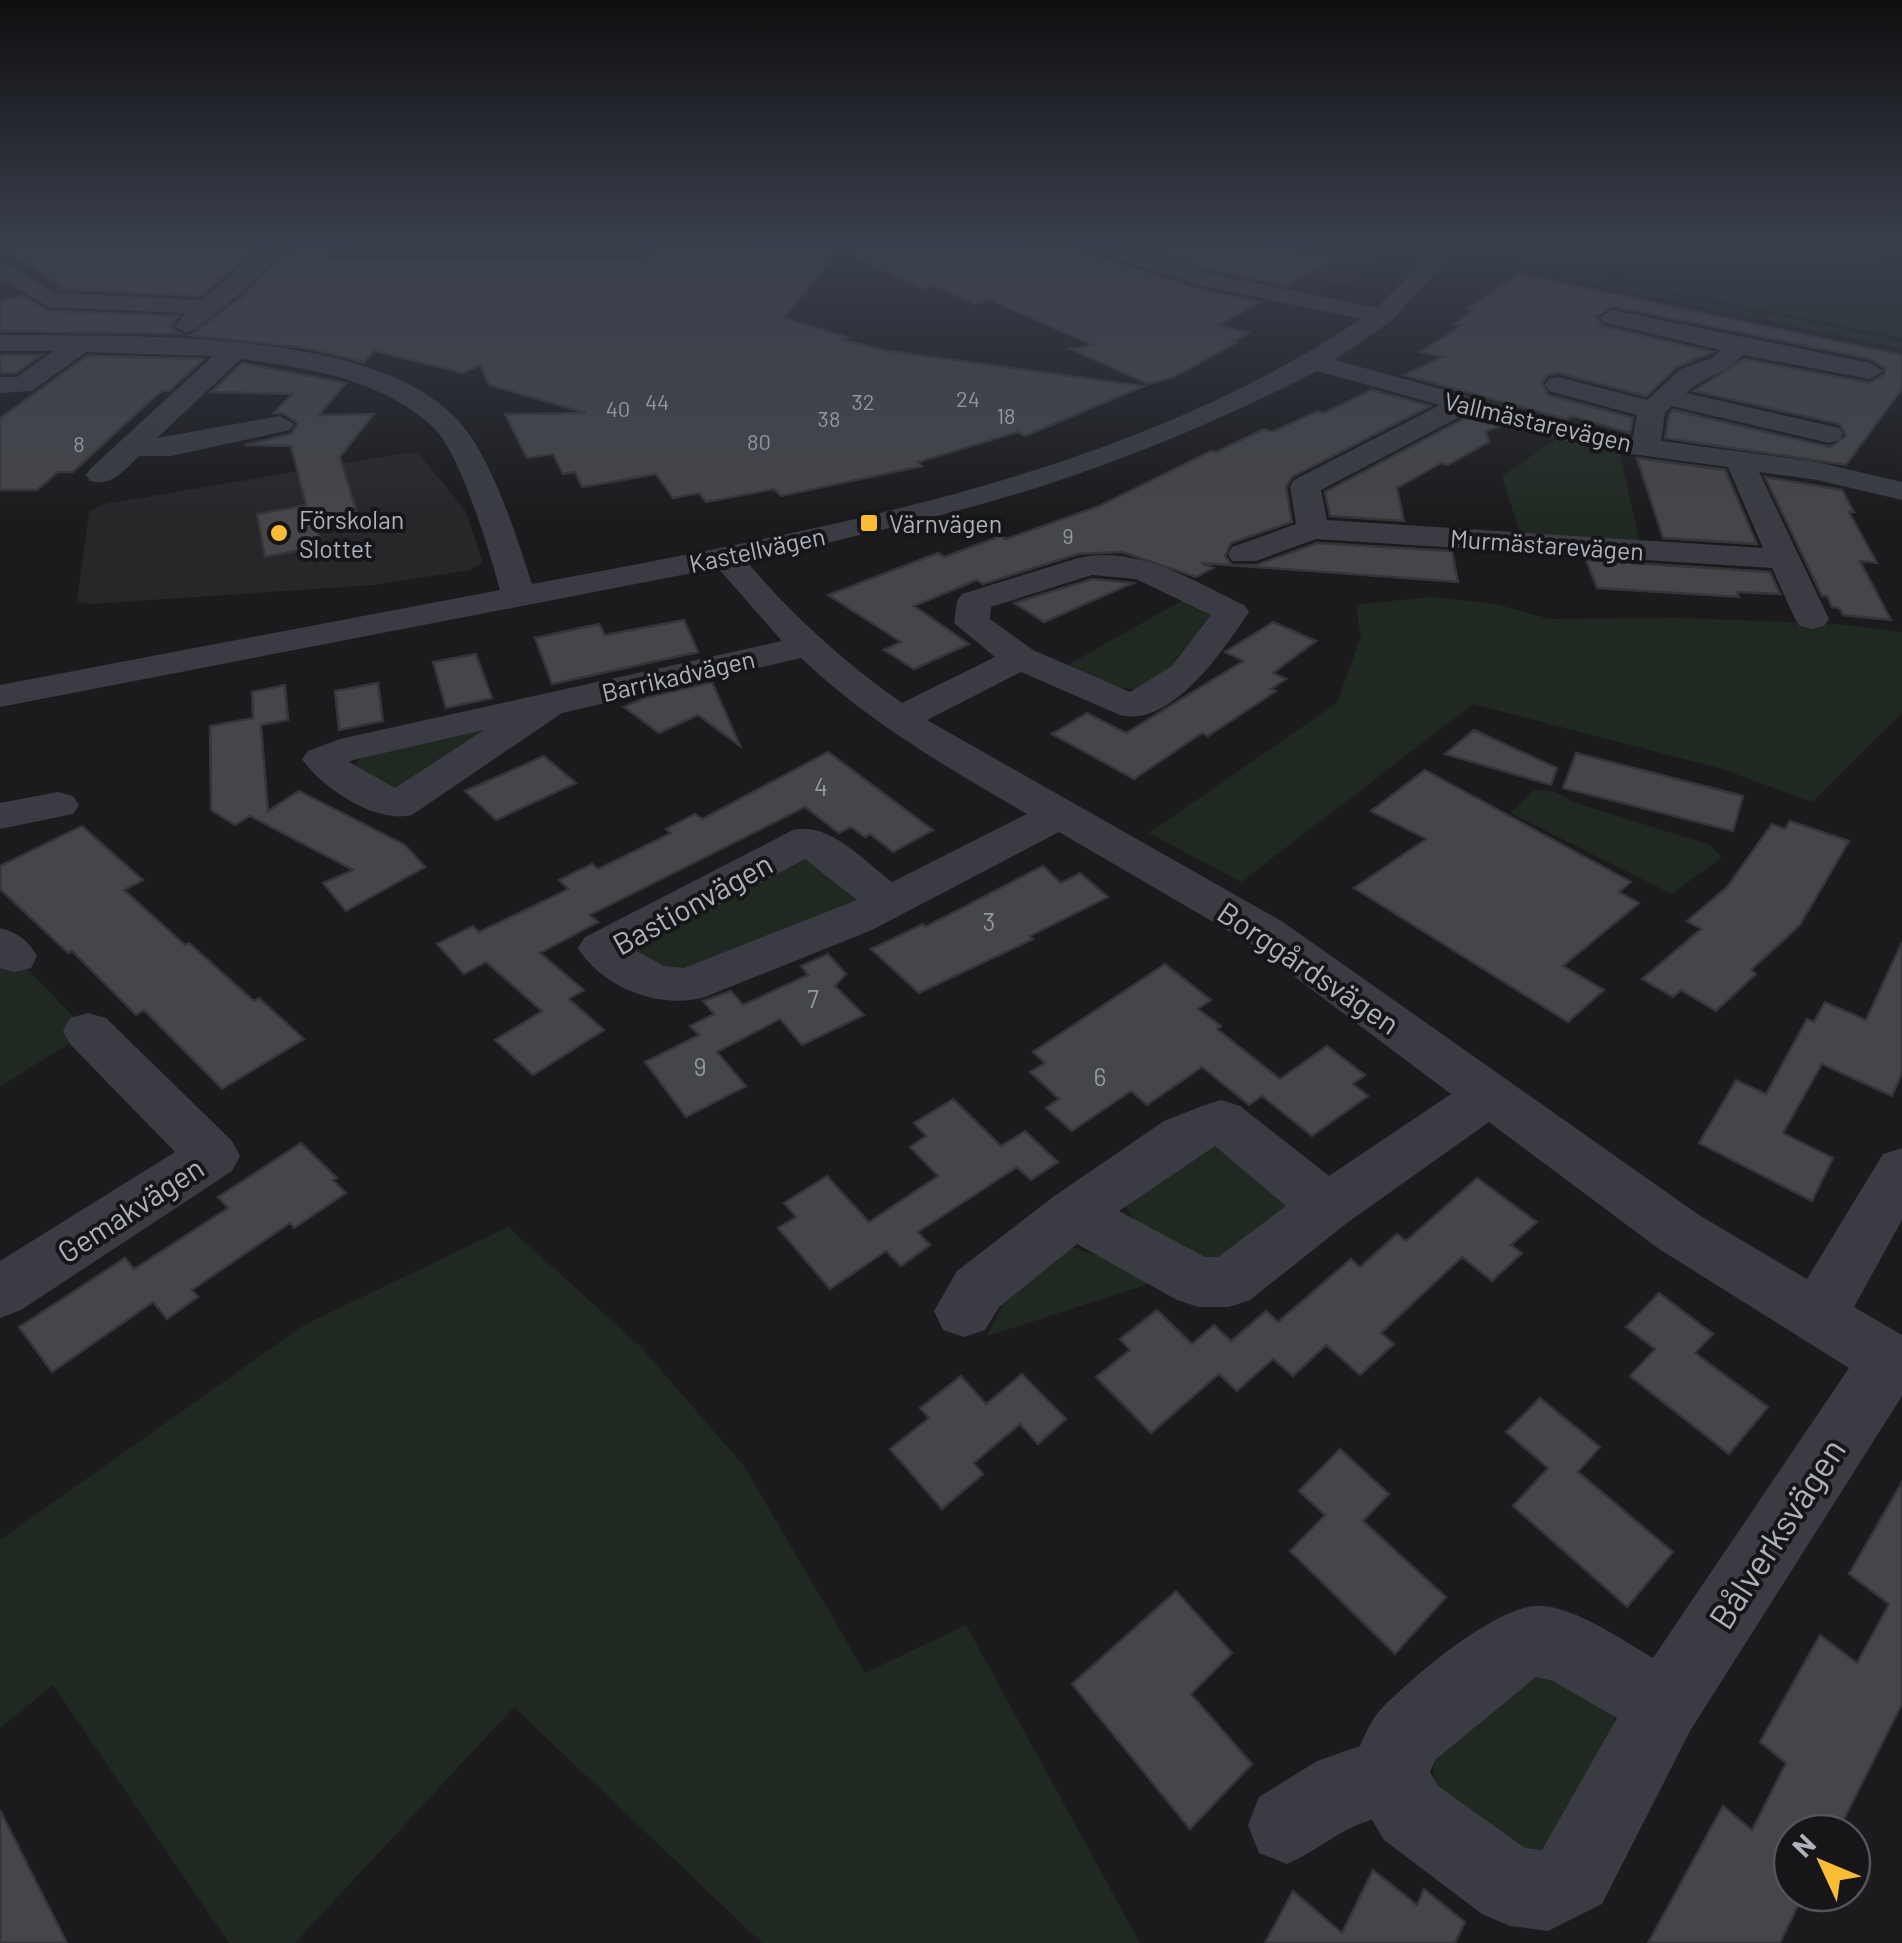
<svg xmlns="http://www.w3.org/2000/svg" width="1902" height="1943" font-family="Barlow,sans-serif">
<rect width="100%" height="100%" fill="#1b1b1d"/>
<!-- built -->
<path fill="#27272a" d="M1186,245H1391L1347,285L1233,265L1210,273L1165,260Z
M408,453H418L465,510L483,562L470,570L375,585L92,604L77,601L89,512L104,504Z"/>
<!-- green -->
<path fill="#202921" d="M358,245H603L629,251L625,254L348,255Z
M1517,245H1816L1902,265V338L1673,292Z
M1531,253L1549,255L1658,292L1759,314L1755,318L1505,265Z
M1772,315L1902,341V349L1762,319Z
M1558,438L1619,450L1640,543L1520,534L1502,476Z
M1431,597L1496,604L1549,619L1680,618L1839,624L1902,632V713L1812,802L1722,769L1473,704L1241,882L1149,833L1337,703L1361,636L1356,608L1361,604Z
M1183,600L1211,613L1212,621L1167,675L1144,691L1113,686L1066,666Z
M493,728L396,789L353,767L362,756Z
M1534,790L1553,791L1576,803L1710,845L1722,857L1672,894L1510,813Z
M798,856L817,860L857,900L672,975L632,951Z
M14,956L88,1031L0,1087V962Z
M1208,1142L1229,1145L1294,1206L1214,1263L1135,1223L1126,1206L1132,1192Z
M508,1227L641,1347L744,1466L865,1673L966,1625L1140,1943H762L514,1707L295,1943H229L53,1685L0,1728V1540L304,1325Z
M1070,1246L1164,1279L987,1336L1004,1301Z
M1539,1666L1609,1702L1617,1728L1545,1849L1529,1854L1441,1794L1433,1776L1434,1760Z"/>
<!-- building -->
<path fill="#45464a" stroke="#353539" stroke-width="2.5" d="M0,245H260L201,296L56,289L63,287Z
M293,245H342L326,260L641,261L657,245H1082L1088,254L1202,290L1260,302L1219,325L1249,333L1232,342L1236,343L1174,377L1148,384L1071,349L1092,345L991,300L975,304L935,286L923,289L839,250L784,318L849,338L841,340L889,351L1144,386L1025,436L1018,432L918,462L922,466L781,496L774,489L706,502L699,493L673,498L656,474L582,487L575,472L563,474L553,454L527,458L505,414L586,413L489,385L480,365L463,373L374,351L364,362L305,348L190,335L242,297Z
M1131,245H1282L1342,255L1287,286L1217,271Z
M1518,274L1902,355V389L1846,465L1665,438L1669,414L1673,410L1830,447L1846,436L1840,424L1694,391L1744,359L1869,383L1885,374V368L1871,359L1613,306L1596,316L1602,326L1713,352L1678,366L1646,396L1559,373L1548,375L1542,383L1548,395L1633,418L1630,433L1572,416L1566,419L1404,375L1442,357L1421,352L1462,325L1455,324L1473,311L1468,310L1470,307Z
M23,296L49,311L178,316L170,327L181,334L0,331V301Z
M0,355H41L16,373H0Z
M87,356L204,359L169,391H162L150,401L73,472H58L37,490H0V418Z
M242,363L346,383L319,415L374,414L340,457L358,516L316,524L322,546L265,557L257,514L306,505L291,446L245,445L291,434L298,423L282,413H274L292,394L211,392Z
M1372,390L1430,406L1292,477L1286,487L1292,522L1231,543L1225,556L1232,565H1256L1317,543L1452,551L1458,582L1201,563L1213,568L1196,577L1122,552L1078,554L983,584L977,580L914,606L969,644L914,669L884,650L901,642L828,595L938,553L944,557L1001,536L1006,539L1099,506L1211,451L1216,452L1264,429L1272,432L1318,411L1324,413Z
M1467,417L1500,426L1486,431L1489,442L1448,465L1441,463L1397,488L1404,521L1330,516L1325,492Z
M1637,458L1725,470L1757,544L1663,538Z
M1765,477L1842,490L1854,512H1849L1877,563L1860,561L1891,620L1843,615L1839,608L1832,607L1827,596H1822Z
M1586,560L1770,572L1780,594L1737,592L1739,597L1597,588Z
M1092,579L1133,583L1044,622L1014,603Z
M684,620L698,652L552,684L535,638L599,624L605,635Z
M1273,622L1316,641L1273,673L1286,679L1271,689L1276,691L1208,736L1202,733L1134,779L1052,734L1087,713L1126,733L1243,661L1225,652Z
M476,654L492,698L446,708L433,662Z
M712,682L740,746L698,715L659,733L624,707L644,698Z
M378,683L383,721L339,730L335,691Z
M285,685L288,720L261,725L268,811L299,791L405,845L425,867L346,911L323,883L353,870L250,816L235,825L211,810L210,726L253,718L252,692Z
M1474,730L1557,768L1551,785L1445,754Z
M828,752L933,830L893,852L870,834L865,837L851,827L839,833L805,807L590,915L598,922L540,953L584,990L569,999L604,1030L533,1075L495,1040L542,1011L486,962L464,974L437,944L473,926L479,932L513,916L568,889L559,880L592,864L598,869L671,833L666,829L695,814L702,819Z
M1576,753L1743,796L1733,831L1563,788Z
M544,756L576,783L496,820L465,791Z
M1425,770L1631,882L1619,892L1639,903L1563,966L1604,990L1568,1022L1354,888L1426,839L1371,811Z
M1790,821L1849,841L1800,925L1751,970L1756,974L1716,1011L1681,990L1673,997L1642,979L1701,929L1687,921L1727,887L1772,824L1785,829Z
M82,826L143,880L124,890L185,945L189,943L254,1001L259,998L304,1039L222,1089L144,1010L136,1015L72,951L68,953L0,889V866Z
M1043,866L1061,883L1080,873L1108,897L1030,936L1033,939L919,993L871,949L923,924L925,927Z
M1902,942V1073L1892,1096L1822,1064L1783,1133L1833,1158L1812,1201L1699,1143L1736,1080L1766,1094L1807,1019L1814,1022L1825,1002L1866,1020Z
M828,954L846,974L835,986L864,1015L802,1045L780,1019L717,1052L746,1086L686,1117L645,1062L699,1035L690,1026L714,1014L703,1001L731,991L743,1005L808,975L801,966Z
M1165,964L1211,1000L1198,1009L1221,1026L1217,1029L1280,1079L1327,1046L1365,1075L1353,1084L1368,1096L1312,1136L1262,1096L1249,1105L1202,1067L1147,1105L1131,1091L1072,1131L1046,1108L1059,1099L1030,1072L1045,1063L1033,1052Z
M953,1099L1001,1146L1025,1131L1058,1162L1031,1180L1017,1167L918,1232L930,1245L901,1266L886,1251L830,1289L778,1228L796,1217L784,1203L827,1176L869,1222L938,1176L910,1147L926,1136L914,1123Z
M301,1143L337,1178L333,1180L346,1193L294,1228L290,1223L192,1290L198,1297L167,1319L153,1302L52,1372L19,1327L125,1258L134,1269L228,1208L218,1197Z
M1477,1178L1537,1222L1511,1245L1522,1253L1492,1281L1462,1257L1381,1333L1394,1344L1360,1375L1326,1345L1293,1376L1273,1359L1237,1391L1219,1374L1151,1433L1096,1377L1130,1350L1120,1339L1157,1310L1192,1344L1214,1325L1231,1341L1266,1311L1278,1322L1351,1259L1360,1267L1397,1234L1406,1241Z
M1659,1293L1713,1334L1695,1353L1768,1407L1729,1454L1630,1376L1655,1349L1626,1327Z
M1022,1374L1066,1419L1038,1444L1020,1424L974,1463L983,1474L942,1509L890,1449L929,1418L920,1408L961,1376L986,1404Z
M1540,1398L1600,1447L1578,1472L1673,1552L1627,1607L1513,1506L1548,1468L1506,1432Z
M1340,1449L1389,1494L1363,1521L1446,1597L1395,1654L1290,1551L1325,1515L1299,1491Z
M1902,1482V1704L1837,1833H1792V1893H1804L1780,1943H1648L1723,1806L1752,1830L1786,1763L1760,1742L1820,1635L1857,1663L1889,1604L1849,1574Z
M1176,1591L1232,1653L1191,1694L1252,1764L1190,1829L1072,1684Z
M0,1810L67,1943H0Z
M1373,1870L1417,1905L1424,1889L1465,1922L1455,1943H1265L1293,1891L1342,1933Z"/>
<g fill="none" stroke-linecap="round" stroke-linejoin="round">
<!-- minor -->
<path fill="#3b3c43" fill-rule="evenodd" d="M265,245H289C275,262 204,329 186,333L174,326L186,313L49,307L0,278V261L55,293L202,300Z
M1086,245H1119L1216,275L1377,308L1438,245H1461L1391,321L1335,360L1597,432L1633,437L1637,415L1549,391L1545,385L1549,379L1558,377L1647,400L1681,369L1713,358L1720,350L1603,322L1600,317L1612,310L1870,363L1883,371L1870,379L1743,355C1727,374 1704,376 1686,393L1839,428L1843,434L1839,440L1829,443L1672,406L1665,412L1661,441L1817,462L1902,482V500L1817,480L1759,472L1829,619L1824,626L1812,629L1800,626L1795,619L1772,568L1316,539L1256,561H1232L1228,554L1232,547L1296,524L1290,486L1294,480L1440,405L1317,371C1238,412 1156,447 1072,476C966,513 856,535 747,562C793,616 844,662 902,703L995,657L954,623L957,601L962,594L1078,558C1136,544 1194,581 1244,605L1249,612C1224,649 1172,728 1120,715L1021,672L927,720L1283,922L1699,1215L1807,1279L1883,1154L1902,1148V1220L1854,1307L1902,1335V1396L1690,1731L1602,1904L1548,1931L1510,1926L1482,1914L1384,1840L1372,1820C1342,1827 1316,1852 1287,1864L1259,1853L1248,1825L1259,1797L1317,1761L1360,1746C1366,1732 1372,1718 1383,1707C1415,1675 1490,1611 1534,1606C1568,1602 1624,1641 1653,1658L1849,1368L1659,1249L1489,1122L1347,1223L1250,1300L1229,1307H1198L1177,1300L1077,1244L999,1307L985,1330L964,1337L943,1330L934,1311L957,1271L1053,1197L1164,1121L1202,1106L1221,1100L1240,1106L1329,1176L1451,1094L1251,944L1059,832L872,930L705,997C661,1010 602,988 578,948L585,937L793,830C829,821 864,861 892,882L1027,814C948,768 868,722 801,658L562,713L412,815C376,824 322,788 302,759L308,751L340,739L782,641L718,568L0,707V685L500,590C490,553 460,452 433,427C381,379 308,368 241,359L157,438L280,416L294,424L290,430L171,456H139C124,470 113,487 90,481L86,475L90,469L213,356L86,352L32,391L0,393V377H17L53,351H0V335C121,337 367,325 456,418C492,456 516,535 532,584C814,530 1118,481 1361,319L1203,286L1089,250ZM1467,413L1595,449L1728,467L1763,548L1327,520L1321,490ZM1092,575L1136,579L1211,615L1172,666L1130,692L1033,650L990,619L991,607ZM484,730L395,788L349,762L353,760ZM805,859L857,900L684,968L664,966L635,950ZM1215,1146L1286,1206L1218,1257H1205L1119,1211ZM1536,1677L1553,1681L1617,1718L1542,1850L1525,1848L1438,1786L1430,1772L1435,1760Z
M58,792L73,796L79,805L73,814L0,829V803Z
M0,928C18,933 28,940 37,956L31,968L14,972L0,968Z
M88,1013L106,1018L232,1141L240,1156L232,1171L21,1310L0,1318V1261L175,1152L70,1044L63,1031L70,1018Z"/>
</g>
<!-- sky -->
<linearGradient id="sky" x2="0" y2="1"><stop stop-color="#0f0f10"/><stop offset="0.47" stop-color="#393f4c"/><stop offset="1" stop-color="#393f4c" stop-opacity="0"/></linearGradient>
<rect width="1902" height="517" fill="url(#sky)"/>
<!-- markers -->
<g fill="#fbbc35" stroke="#161618" stroke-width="4">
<rect x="859" y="513" width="20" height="20" rx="5"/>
<circle cx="279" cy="533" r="10"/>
</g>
<g text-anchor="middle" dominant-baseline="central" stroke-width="8" stroke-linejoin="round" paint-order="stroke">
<!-- far-number labels -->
<g font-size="22" fill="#9396a0">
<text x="968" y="398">24</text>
<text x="657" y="401">44</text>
<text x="863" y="401">32</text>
<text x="618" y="408">40</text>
<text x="1006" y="415">18</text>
<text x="829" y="418">38</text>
<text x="759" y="441">80</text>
<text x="79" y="443">8</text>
<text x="1068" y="535">9</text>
</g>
<!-- far-street labels -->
<g font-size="25" fill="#adb1bd" stroke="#161618">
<text transform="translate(1538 421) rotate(13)">Vallmästarevägen</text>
<text transform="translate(1547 544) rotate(4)">Murmästarevägen</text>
<text transform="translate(757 549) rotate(-12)">Kastellvägen</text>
<text transform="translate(678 675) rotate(-13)">Barrikadvägen</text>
</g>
<!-- far-poi labels -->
<g font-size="25" fill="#adb1bd" stroke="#161618" text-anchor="start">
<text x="299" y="519">Förskolan<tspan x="299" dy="29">Slottet</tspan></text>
<text x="889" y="523">Värnvägen</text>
</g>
<!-- number labels -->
<g font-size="25" fill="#9396a0">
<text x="821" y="786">4</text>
<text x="989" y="921">3</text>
<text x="813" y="998">7</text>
<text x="700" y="1066">9</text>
<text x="1100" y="1076">6</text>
</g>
<!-- street labels -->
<g font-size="30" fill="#adb1bd" stroke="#161618">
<text transform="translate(692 903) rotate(-29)">Bastionvägen</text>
<text transform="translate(1309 967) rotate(34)">Borggårdsvägen</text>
<text transform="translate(130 1209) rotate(-33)">Gemakvägen</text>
</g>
<!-- near-street labels -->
<g font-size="35" fill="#adb1bd" stroke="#161618">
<text transform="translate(1776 1533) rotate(-57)">Bålverksvägen</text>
</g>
</g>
<!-- north arrow -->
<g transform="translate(1822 1863) rotate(314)"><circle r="48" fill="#161618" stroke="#52545a" stroke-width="2.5"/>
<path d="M0-8L18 38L0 25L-18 38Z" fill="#fbbc35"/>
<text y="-15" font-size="28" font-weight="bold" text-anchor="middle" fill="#adb1bd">N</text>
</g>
</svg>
